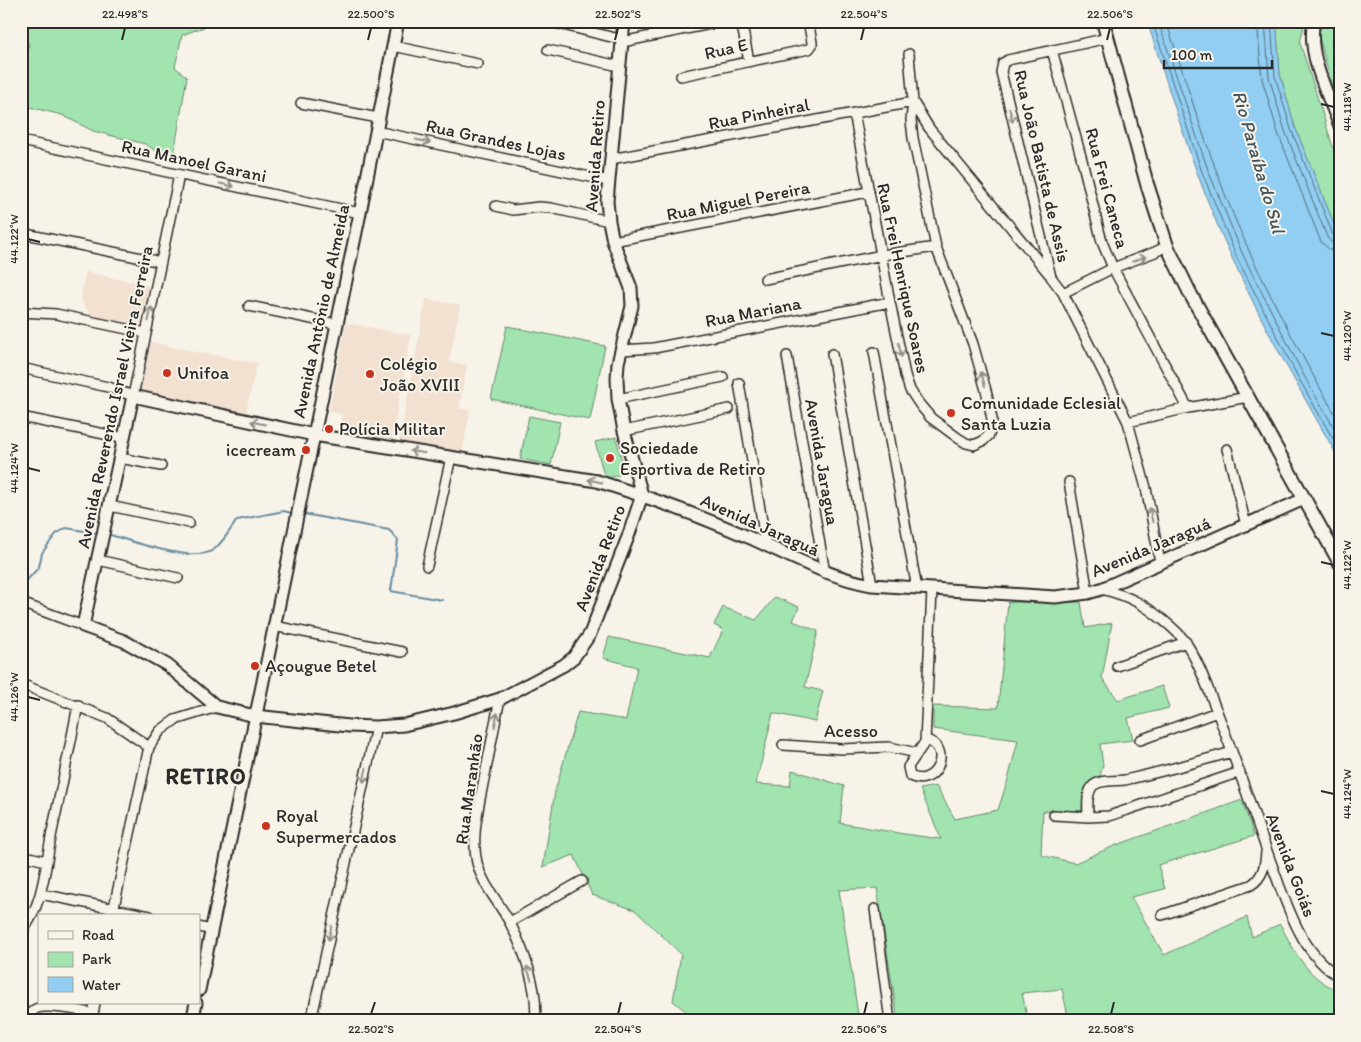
<svg xmlns="http://www.w3.org/2000/svg" width="1361" height="1042" font-family="Itim,sans-serif">
<rect width="100%" height="100%" fill="#f7f3e8"/>
<filter id="ink" filterUnits="userSpaceOnUse"><feTurbulence type="fractalNoise" baseFrequency=".02" numOctaves="2"/><feDisplacementMap in="SourceGraphic" scale="10" xChannelSelector="R" yChannelSelector="G"/><feConvolveMatrix kernelMatrix="1 2 1 2 8 2 1 2 1" color-interpolation-filters="sRGB"/></filter>
<g filter="url(#ink)">
<!-- built -->
<path fill="#f2e0d1" d="M86,272L152,286L143,330L91,318L89,311L83,305L81,295Z
M426,299L460,305L449,362L467,365L459,408L470,410L462,455L399,443Z
M346,323L411,335L391,443L339,433L342,414L329,412Z
M151,342L195,352L257,363L245,415L140,393Z"/>
<!-- green -->
<path fill="#a1e4af" stroke="#66886d" d="M21,21H211L204,27L182,35L175,67L187,77L173,159L166,157L145,144L93,131L62,115L21,105V87L29,43L21,37Z
M1276,21H1305L1300,43L1334,150L1340,164V239L1295,127L1280,74Z
M1325,21H1340V30L1331,42L1340,57V116L1318,33Z
M507,326L605,346L590,420L491,399Z
M529,416L560,422L551,465L520,459Z
M616,437L625,473L605,479L595,442Z
M775,597L799,607L793,621L818,631L805,687L823,691L815,722L773,713L756,784L790,786L792,770L844,786L840,823L904,834L941,839L920,789L936,786L955,819L998,810L1009,776L1018,740L933,729V706L998,708L1008,602H1081L1085,628L1112,623L1102,678L1118,700L1162,686L1169,708L1128,718L1133,740L1100,744L1103,765L1100,776C1081,785 1083,793 1082,812L1043,811L1041,855L1075,863L1114,846L1242,800L1254,836L1158,865L1165,889L1131,897L1164,955L1247,917L1252,937L1280,924C1295,952 1307,979 1340,991V1021H1326L1306,1015L1299,1021H1069L1062,989L1022,993L1028,1021H898L877,888L839,890L859,1021H691L692,1016L673,1001L681,954L635,910L592,895L574,855L543,867L555,791L578,712L626,720L637,667L603,658L609,637L710,658L723,630L714,625L723,607L756,620Z"/>
<!-- water -->
<path fill="#91cef2" stroke="#688da2" d="M1147,21H1276L1280,74L1295,127L1340,239V461C1303,395 1264,329 1233,260C1197,184 1173,101 1147,21Z"/>
<g fill="none" stroke-linecap="round" stroke-linejoin="round">
<!-- shore -->
<path stroke="#546c7b" stroke-width="1" d="M1152,21L1202,172L1237,258L1299,379L1340,451
M1158,21L1208,170L1243,255L1304,376L1340,438
M1166,21C1192,99 1215,178 1250,253C1277,311 1308,367 1340,423
M1257,21L1262,79L1278,133L1321,242L1330,250L1340,252
M1265,21L1269,77L1285,131L1327,237L1332,243L1340,245
M1271,21L1275,76L1291,129L1333,235L1336,238H1340"/>
<!-- stream -->
<path stroke="#688da2" stroke-width="2" d="M304,514L389,530L398,540L391,591L442,600
M107,534C129,540 194,564 213,550C222,544 230,530 237,520L284,511L291,513
M21,584L29,578L39,567L42,553L56,534L66,528L97,533"/>
<defs>
<path id="minor" d="M378,21L397,24
M741,21L749,61
M555,23L627,41L725,21
M1108,38L1008,60L1003,63L1001,72L1051,277L1063,293L1128,422L1146,488L1160,562
M393,46L478,64
M548,50L619,66
M1052,50L1082,160L1102,242L1113,268L1188,408
M681,76L809,49L812,45V42L808,21
M913,102L929,128L1049,274
M301,103L378,118
M854,113L890,302L905,375L910,390L920,405L931,418L958,438L966,443L974,445L983,441L989,435L991,428L992,419L987,394L973,344L936,247L913,138L911,120L913,102L909,54
M376,131L609,181
M21,141L360,213
M611,159L913,102
M496,206L513,210L539,207L551,208L609,221
M21,233L161,262
M613,241L868,192
M765,279L882,255L936,247
M1063,293L1113,268L1155,252L1167,246
M249,306L336,324
M21,312L56,314L146,333
M621,350L654,348L890,302
M874,352L917,589
M832,354L872,585
M787,356L825,573
M21,368L108,387L133,396L179,175
M739,383L766,545
M618,399L723,377
M21,417L124,438
M1128,422L1188,408L1248,397
M624,431L729,409
M1227,449L1246,525
M120,458L161,466
M1069,482L1088,593
M110,506L189,523
M98,560L178,578
M427,566L451,457
M1101,589C1113,592 1126,596 1137,602C1150,609 1178,630 1186,643C1199,662 1207,687 1216,709C1239,768 1258,828 1280,887C1293,921 1307,958 1340,977
M21,603L83,626
M274,626L402,652
M1117,666L1186,642
M21,684L107,718L149,747
M500,699C494,727 489,756 483,784C478,810 471,838 477,863C483,886 499,902 510,923C524,950 539,990 535,1021
M1140,740L1217,712
M929,741C953,751 934,789 910,776L908,767L925,742Z
M925,742L932,590
M783,745L842,749L889,747L917,753
M1054,815L1088,817L1109,816L1240,772
M1088,817C1088,808 1086,795 1092,787C1098,779 1116,781 1125,780C1161,772 1197,762 1232,752
M21,855L46,861
M41,894L150,916
M875,909L890,1021
M1162,915L1251,885C1263,877 1265,866 1266,852
M112,916L149,747L160,731L175,720L217,707
M510,922L582,881
M199,927L211,930
M21,933C44,904 45,867 52,832C61,790 70,747 78,705
M93,1015L95,1003
M32,1021C31,1017 31,1012 34,1010C41,1003 84,1010 93,1015C95,1016 96,1019 98,1021
M311,1021L376,727"/>
<path id="tertiary" d="M624,21L607,201L609,221L613,241L631,288L632,306L618,363L617,378L618,399L624,431L642,495L628,537L590,634L574,657L564,665L500,699L454,713L404,725L376,727L349,726L255,716L217,707L167,665L124,641L83,626L133,396L314,435L597,481C648,497 698,515 748,537C789,555 827,577 872,585L1055,597L1088,593L1101,589L1304,499
M1314,21C1306,53 1329,97 1340,126
M199,990L360,213L398,21
M192,1021L196,1003"/>
<path id="secondary" d="M1103,21L1147,184L1167,246L1191,295L1340,563"/>
</defs>
<!-- minor casing -->
<use href="#minor" stroke="#2b2b2b" stroke-width="12"/>
<!-- tertiary casing -->
<use href="#tertiary" stroke="#2b2b2b" stroke-width="15"/>
<!-- secondary casing -->
<use href="#secondary" stroke="#2b2b2b" stroke-width="16"/>
<!-- minor -->
<use href="#minor" stroke="#f7f3e8" stroke-width="9"/>
<!-- tertiary -->
<use href="#tertiary" stroke="#f7f3e8" stroke-width="11"/>
<!-- secondary -->
<use href="#secondary" stroke="#f7f3e8" stroke-width="12"/>
</g>
<!-- one-way arrows -->
<defs><path id="oneway-shaft" d="M-6 0H5M1.5-3L5.5 0L1.5 3" fill="none" stroke-width="1.6" stroke-linecap="round" stroke-linejoin="round" transform="scale(1.25)"/></defs>
<g stroke="#918f8a">
<use href="#oneway-shaft" transform="translate(1011 115) rotate(76)"/>
<use href="#oneway-shaft" transform="translate(423 141) rotate(12)"/>
<use href="#oneway-shaft" transform="translate(227 185) rotate(12)"/>
<use href="#oneway-shaft" transform="translate(1139 259) rotate(-20)"/>
<use href="#oneway-shaft" transform="translate(150 314) rotate(-78)"/>
<use href="#oneway-shaft" transform="translate(900 350) rotate(78)"/>
<use href="#oneway-shaft" transform="translate(983 379) rotate(-106)"/>
<use href="#oneway-shaft" transform="translate(258 423) rotate(-168)"/>
<use href="#oneway-shaft" transform="translate(417 452) rotate(-171)"/>
<use href="#oneway-shaft" transform="translate(595 481) rotate(-167)"/>
<use href="#oneway-shaft" transform="translate(1151 515) rotate(-102)"/>
<use href="#oneway-shaft" transform="translate(496 720) rotate(-79)"/>
<use href="#oneway-shaft" transform="translate(365 775) rotate(102)"/>
<use href="#oneway-shaft" transform="translate(330 933) rotate(102)"/>
<use href="#oneway-shaft" transform="translate(529 973) rotate(-108)"/>
</g>
</g>
<!-- ticks -->
<path fill="none" stroke="#2b2b2b" stroke-width="2" d="M122,40L125,28M368,40L371,28M615,40L618,28M861,40L864,28M1107,40L1110,28M1321,104L1334,107M28,239L40,242M1321,333L1334,336M28,468L40,471M1321,562L1334,565M28,697L40,700M1321,791L1334,794M371,1014L375,1002M618,1014L621,1002M864,1014L867,1002M1111,1014L1114,1002"/>
<!-- markers -->
<g fill="#c8321e" stroke="#f7f3e8" stroke-width="2">
<circle cx="167" cy="373" r="5"/>
<circle cx="370" cy="374" r="5"/>
<circle cx="951" cy="413" r="5"/>
<circle cx="329" cy="429" r="5"/>
<circle cx="306" cy="450" r="5"/>
<circle cx="610" cy="458" r="5"/>
<circle cx="255" cy="666" r="5"/>
<circle cx="266" cy="826" r="5"/>
</g>
<g text-anchor="middle" dominant-baseline="central" stroke-width="4" stroke-linejoin="round" paint-order="stroke">
<!-- street labels -->
<g font-size="18" fill="#2b2b2b" stroke="#f7f3e8">
<text transform="translate(726 49) rotate(-13)">Rua E</text>
<text transform="translate(759 114) rotate(-11)">Rua Pinheiral</text>
<text transform="translate(496 140) rotate(12)">Rua Grandes Lojas</text>
<text transform="translate(595 156) rotate(-86)">Avenida Retiro</text>
<text transform="translate(194 161) rotate(12)">Rua Manoel Garani</text>
<text transform="translate(1042 166) rotate(77)">Rua João Batista de Assis</text>
<text transform="translate(1107 188) rotate(75)">Rua Frei Caneca</text>
<text transform="translate(738 201) rotate(-11)">Rua Miguel Pereira</text>
<text transform="translate(903 278) rotate(78)">Rua Frei Henrique Soares</text>
<text transform="translate(321 311) rotate(-78)">Avenida Antônio de Almeida</text>
<text transform="translate(753 312) rotate(-11)">Rua Mariana</text>
<text transform="translate(115 397) rotate(-78)">Avenida Reverendo Israel Vieira Ferreira</text>
<text transform="translate(822 462) rotate(80)">Avenida Jaragua</text>
<text transform="translate(760 525) rotate(24)">Avenida Jaraguá</text>
<text transform="translate(1151 547) rotate(-23)">Avenida Jaraguá</text>
<text transform="translate(600 558) rotate(-69)">Avenida Retiro</text>
<text x="851" y="731">Acesso</text>
<text transform="translate(469 789) rotate(-82)">Rua Maranhão</text>
<text transform="translate(1291 865) rotate(69)">Avenida Goiás</text>
</g>
<!-- poi labels -->
<g font-size="18" fill="#2b2b2b" stroke="#f7f3e8" text-anchor="start">
<text x="380" y="364">Colégio<tspan x="380" dy="21">João XVIII</tspan></text>
<text x="177" y="373">Unifoa</text>
<text x="961" y="403">Comunidade Eclesial<tspan x="961" dy="21">Santa Luzia</tspan></text>
<text x="339" y="429">Polícia Militar</text>
<text x="620" y="448">Sociedade<tspan x="620" dy="21">Esportiva de Retiro</tspan></text>
<text x="296" y="450" text-anchor="end">icecream</text>
<text x="265" y="666">Açougue Betel</text>
<text x="276" y="816">Royal<tspan x="276" dy="21">Supermercados</tspan></text>
</g>
<!-- water labels -->
<g font-size="19" font-style="italic" fill="#44545d" stroke="#f7f3e8">
<text transform="translate(1259 162) rotate(74)">Rio Paraíba do Sul</text>
</g>
<!-- district labels -->
<g font-size="22" font-weight="bold" letter-spacing="1" fill="#2b2b2b" stroke="#f7f3e8">
<text x="206" y="776">RETIRO</text>
</g>
</g>
<!-- margin -->
<rect width="1361" height="1042" fill="none" stroke="#f7f3e8" stroke-width="55"/>
<!-- legend -->
<rect x="38" y="914" width="162" height="90" fill="#f7f3e8" stroke="#a5a39c"/>
<rect x="48" y="931" width="25" height="8" fill="#f7f3e8" stroke="#a5a39c"/>
<text x="82" y="940" font-size="15" fill="#2b2b2b">Road</text>
<rect x="48" y="952" width="25" height="15" fill="#a1e4af" stroke="#a5a39c"/>
<text x="82" y="964" font-size="15" fill="#2b2b2b">Park</text>
<rect x="48" y="977" width="25" height="15" fill="#91cef2" stroke="#a5a39c"/>
<text x="82" y="990" font-size="15" fill="#2b2b2b">Water</text>
<!-- scale -->
<path d="M1164 60v8h108v-8" fill="none" stroke="#2b2b2b" stroke-width="2.5"/>
<text x="1171" y="60" font-size="15" fill="#2b2b2b" stroke="#f7f3e8" stroke-width="4" paint-order="stroke">100 m</text>
<rect x="28" y="28" width="1306" height="986" fill="none" stroke="#2b2b2b" stroke-width="2"/>
<g font-size="12" text-anchor="middle" fill="#2b2b2b">
<text x="125" y="18">22.498°S</text>
<text x="371" y="18">22.500°S</text>
<text x="618" y="18">22.502°S</text>
<text x="864" y="18">22.504°S</text>
<text x="1110" y="18">22.506°S</text>
<text transform="translate(1347 107) rotate(-90)" y="4">44.118°W</text>
<text transform="translate(14 239) rotate(-90)" y="4">44.122°W</text>
<text transform="translate(1347 336) rotate(-90)" y="4">44.120°W</text>
<text transform="translate(14 468) rotate(-90)" y="4">44.124°W</text>
<text transform="translate(1347 565) rotate(-90)" y="4">44.122°W</text>
<text transform="translate(14 697) rotate(-90)" y="4">44.126°W</text>
<text transform="translate(1347 794) rotate(-90)" y="4">44.124°W</text>
<text x="371" y="1033">22.502°S</text>
<text x="618" y="1033">22.504°S</text>
<text x="864" y="1033">22.506°S</text>
<text x="1111" y="1033">22.508°S</text>
</g>
</svg>
